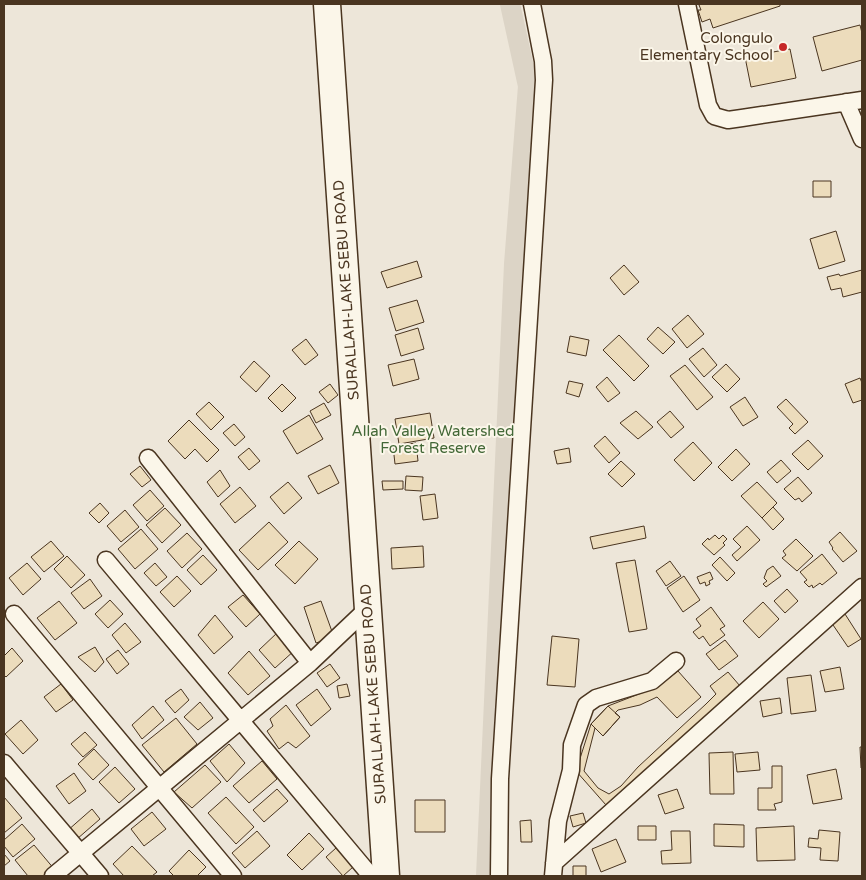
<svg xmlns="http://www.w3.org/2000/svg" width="866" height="880" font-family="'Varela Round',sans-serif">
<rect width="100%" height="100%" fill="#fbf6e9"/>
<!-- green -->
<path fill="#ede6d9" stroke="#887966" d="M4,4H862V876H4Z"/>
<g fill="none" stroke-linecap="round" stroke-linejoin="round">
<!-- canal -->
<path stroke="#dcd4c6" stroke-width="20" d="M486,876L514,264L528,86L510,4"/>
</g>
<!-- building -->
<path fill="#ecdcbc" stroke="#4a3520" d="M702,4H780V6L713,28L710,19L702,22L698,10H701L699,5Z
M860,25L862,33V60L822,71L813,37Z
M790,49L796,78L751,87L745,57Z
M813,181H831V197H813Z
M836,231L845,261L819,269L810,239Z
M417,261L422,277L387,288L381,272Z
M624,265L639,282L624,295L610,278Z
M862,270V292L843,297L841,288L831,290L827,277L839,274L840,276Z
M417,300L424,322L396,331L389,308Z
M688,315L704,334L687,348L672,329Z
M658,327L675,342L663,354L647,339Z
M418,328L424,349L401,356L395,335Z
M619,335L649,366L634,381L603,350Z
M570,336L589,340L586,356L567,352Z
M306,339L318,355L305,365L292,350Z
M703,348L717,365L704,377L689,359Z
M414,359L419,379L393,386L388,365Z
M254,361L270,376L256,392L240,377Z
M726,364L740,379L727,392L712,377Z
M685,365L713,397L697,410L670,376Z
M607,377L620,393L608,402L596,387Z
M860,378L862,383V400L853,403L845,384Z
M569,381L583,384L579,397L566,393Z
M282,384L296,398L282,412L268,398Z
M330,384L338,395L328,403L319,392Z
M745,397L758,417L743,426L730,407Z
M786,399L808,422L795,434L789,428L793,424L777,407Z
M209,402L224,417L211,430L196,414Z
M324,403L331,415L316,423L310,411Z
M636,411L653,427L638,439L620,423Z
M670,411L684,427L671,438L657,422Z
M430,413L434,438L399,444L395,419Z
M309,415L323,439L297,454L283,431Z
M189,420L219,450L207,462L195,449L185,459L168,441Z
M234,424L245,437L235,446L223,433Z
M605,436L620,453L609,463L594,446Z
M808,440L823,456L808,470L792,454Z
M693,442L712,463L694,481L674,460Z
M416,443L418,461L395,464L393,446Z
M249,448L260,461L249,470L238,457Z
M569,448L571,462L557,464L554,451Z
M736,449L750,464L732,481L718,467Z
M781,460L791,471L777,483L767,472Z
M621,461L635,474L622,487L608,474Z
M330,465L339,483L318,494L308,476Z
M140,466L151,480L142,487L130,474Z
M220,470L230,486L218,497L207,482Z
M406,476L423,477L422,491L405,490Z
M798,477L812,493L802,502L799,498L795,500L784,489Z
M382,481H403V489L383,490Z
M288,482L302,498L284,514L270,497Z
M757,482L777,503L762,518L741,496Z
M240,487L256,506L235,523L220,504Z
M150,490L164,506L147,521L133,505Z
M435,494L438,518L423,520L420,496Z
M100,503L109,513L99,523L89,513Z
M773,507L784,519L773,530L762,518Z
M165,508L181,525L162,543L146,525Z
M125,510L139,527L121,542L107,526Z
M269,522L288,542L258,570L239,550Z
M644,526L646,538L593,549L590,537Z
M747,526L760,540L737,561L732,555L741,547L733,539Z
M141,529L158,549L135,569L118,549Z
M840,532L857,551L843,562L832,549L833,548L829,542Z
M187,533L202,549L182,568L167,551Z
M715,535L719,539L723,535L727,539L723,543L725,545L714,555L702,544L708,538L709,540Z
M796,539L813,556L797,571L782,558L786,555L783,551Z
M51,541L64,556L44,572L31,557Z
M299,541L318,559L295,584L275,565Z
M423,546L424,567L392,569L391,548Z
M822,554L837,573L822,585L820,583L813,588L812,585L809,587L804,582L807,580L800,572Z
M203,555L217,570L201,585L187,570Z
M67,556L85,575L71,588L54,569Z
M720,557L735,573L727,581L712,565Z
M635,560L647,629L629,632L616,563Z
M670,561L681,576L666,586L656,571Z
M27,563L41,579L23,595L9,578Z
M155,563L167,577L156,586L144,573Z
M773,566L781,576L766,587L763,584L767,581L764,578L767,570Z
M710,572L713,579L709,581L710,584L706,586L705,582L700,584L697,577Z
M177,576L191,591L174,607L160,592Z
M684,576L700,600L683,612L667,588Z
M90,579L102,596L84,609L71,593Z
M787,589L798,601L785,613L774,601Z
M243,595L260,614L246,627L228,607Z
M110,600L123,614L108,628L95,614Z
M59,601L77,623L55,640L37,618Z
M321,601L334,637L316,643L304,607Z
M763,602L779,619L759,638L743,621Z
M711,607L725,626L720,629L725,635L710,646L703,636L699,639L693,632L701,626L696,619Z
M845,614L861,639L848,647L831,622Z
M215,615L233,637L214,654L198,635Z
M125,623L141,642L126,653L112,635Z
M278,632L295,650L275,668L259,650Z
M552,636L579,639L575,687L547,685Z
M725,640L738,656L719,670L706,654Z
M95,647L104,662L95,672L78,657Z
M12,648L23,661L6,677L4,675V656Z
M118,650L129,664L117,674L106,659Z
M249,651L270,676L248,695L228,673Z
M330,664L340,678L327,687L317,673Z
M840,667L844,689L825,692L820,671Z
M678,671L701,697L677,718L657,697L640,705L618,710L615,713L620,717L603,736L595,728L584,771L598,788L609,794L621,786L638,767L706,704L716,694L710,686L728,672L740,686L618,798L606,805L576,771L591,724L608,706L657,687Z
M811,675L816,711L791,714L787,678Z
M61,684L73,700L56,712L44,697Z
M347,684L350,696L339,698L337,686Z
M181,689L189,700L175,713L165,701Z
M317,689L331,709L311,726L296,705Z
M780,698L782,713L763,717L760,701Z
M200,702L213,718L198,730L184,717Z
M286,705L310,736L296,748L288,742L279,749L267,731L273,726L270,719Z
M153,706L164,720L142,739L132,725Z
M608,706L620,717L603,736L591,724Z
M176,718L197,744L164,772L142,745Z
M21,720L38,740L23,754L5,734Z
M85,732L97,745L83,757L71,744Z
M229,744L245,763L227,782L210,761Z
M860,747H862V768H861Z
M94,749L109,765L93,780L78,764Z
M733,752L734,794H710L709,753Z
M758,752L760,770L737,772L735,754Z
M262,761L277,779L249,803L233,786Z
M205,765L221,782L192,808L174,792Z
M772,766H782V802L774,804L776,810H758V788H772Z
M115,767L135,789L119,803L99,782Z
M836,769L842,799L813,804L807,775Z
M74,773L86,791L69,804L56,786Z
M277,789L288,801L264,822L253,810Z
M677,789L684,808L665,814L658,795Z
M4,797L22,818L4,833Z
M226,797L254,827L236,844L208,813Z
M415,800H445V832H415Z
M92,809L100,819L77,839L67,831Z
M152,812L166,829L144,846L131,829Z
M583,813L586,823L573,827L570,816Z
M531,820L532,842H521L520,821Z
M22,824L35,839L13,857L4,846V840Z
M714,824L744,825V847L714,846Z
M638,826H656V840H638Z
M794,826L795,860L757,861L756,828Z
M819,830L840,832L838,861L820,860L821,848L808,847L809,838L818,839Z
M257,831L270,846L245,868L232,853Z
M671,831H690L691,863L662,864L661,851L672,850Z
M309,833L324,849L302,870L287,855Z
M616,839L626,862L601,872L592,849Z
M34,845L55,870L46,876H28L15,860Z
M132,846L157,872L152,876H124L113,864Z
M336,848L353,867L343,876L326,857Z
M189,850L206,867L197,876H174L169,871Z
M4,854L10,861L4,866Z
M573,866H586V876H573Z"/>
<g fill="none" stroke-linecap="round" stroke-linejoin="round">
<defs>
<path id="minor" d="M687,4L708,105L714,116L728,120L742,118L862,100
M846,102L862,139
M148,458L310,663
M106,560L371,876
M14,614L233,876
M4,763L100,876
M554,863L862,587
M53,876L310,663L367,609
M499,876L500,779L544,80L543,61L532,4
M553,876L558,821L571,770L572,745L586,705L596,698L652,681L676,661"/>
<path id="primary" d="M327,4L386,876"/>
</defs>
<!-- minor casing -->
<use href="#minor" stroke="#4a3520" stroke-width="19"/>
<!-- primary casing -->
<use href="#primary" stroke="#4a3520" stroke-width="29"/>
<!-- minor -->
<use href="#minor" stroke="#fbf6e9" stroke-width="16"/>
<!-- primary -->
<use href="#primary" stroke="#fbf6e9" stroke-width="26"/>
</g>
<!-- markers -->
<circle fill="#c62828" stroke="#fbf6e9" stroke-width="2" cx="783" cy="47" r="5"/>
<g text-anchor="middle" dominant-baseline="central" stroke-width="4" stroke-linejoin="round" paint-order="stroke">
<!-- poi labels -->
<g font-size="15" fill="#4a3520" stroke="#fbf6e9" text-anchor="end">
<text x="773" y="38">Colongulo<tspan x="773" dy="17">Elementary School</tspan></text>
</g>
<!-- street labels -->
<g font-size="15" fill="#4a3520" stroke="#fbf6e9">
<text transform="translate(346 290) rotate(-94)">SURALLAH-LAKE SEBU ROAD</text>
<text transform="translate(373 694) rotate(-94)">SURALLAH-LAKE SEBU ROAD</text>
</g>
<!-- park labels -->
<g font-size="15" fill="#436837" stroke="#fbf6e9">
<text x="433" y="431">Allah Valley Watershed<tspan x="433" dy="17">Forest Reserve</tspan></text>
</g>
</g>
<!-- border -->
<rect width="866" height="880" fill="none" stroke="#4a3520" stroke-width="10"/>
</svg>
